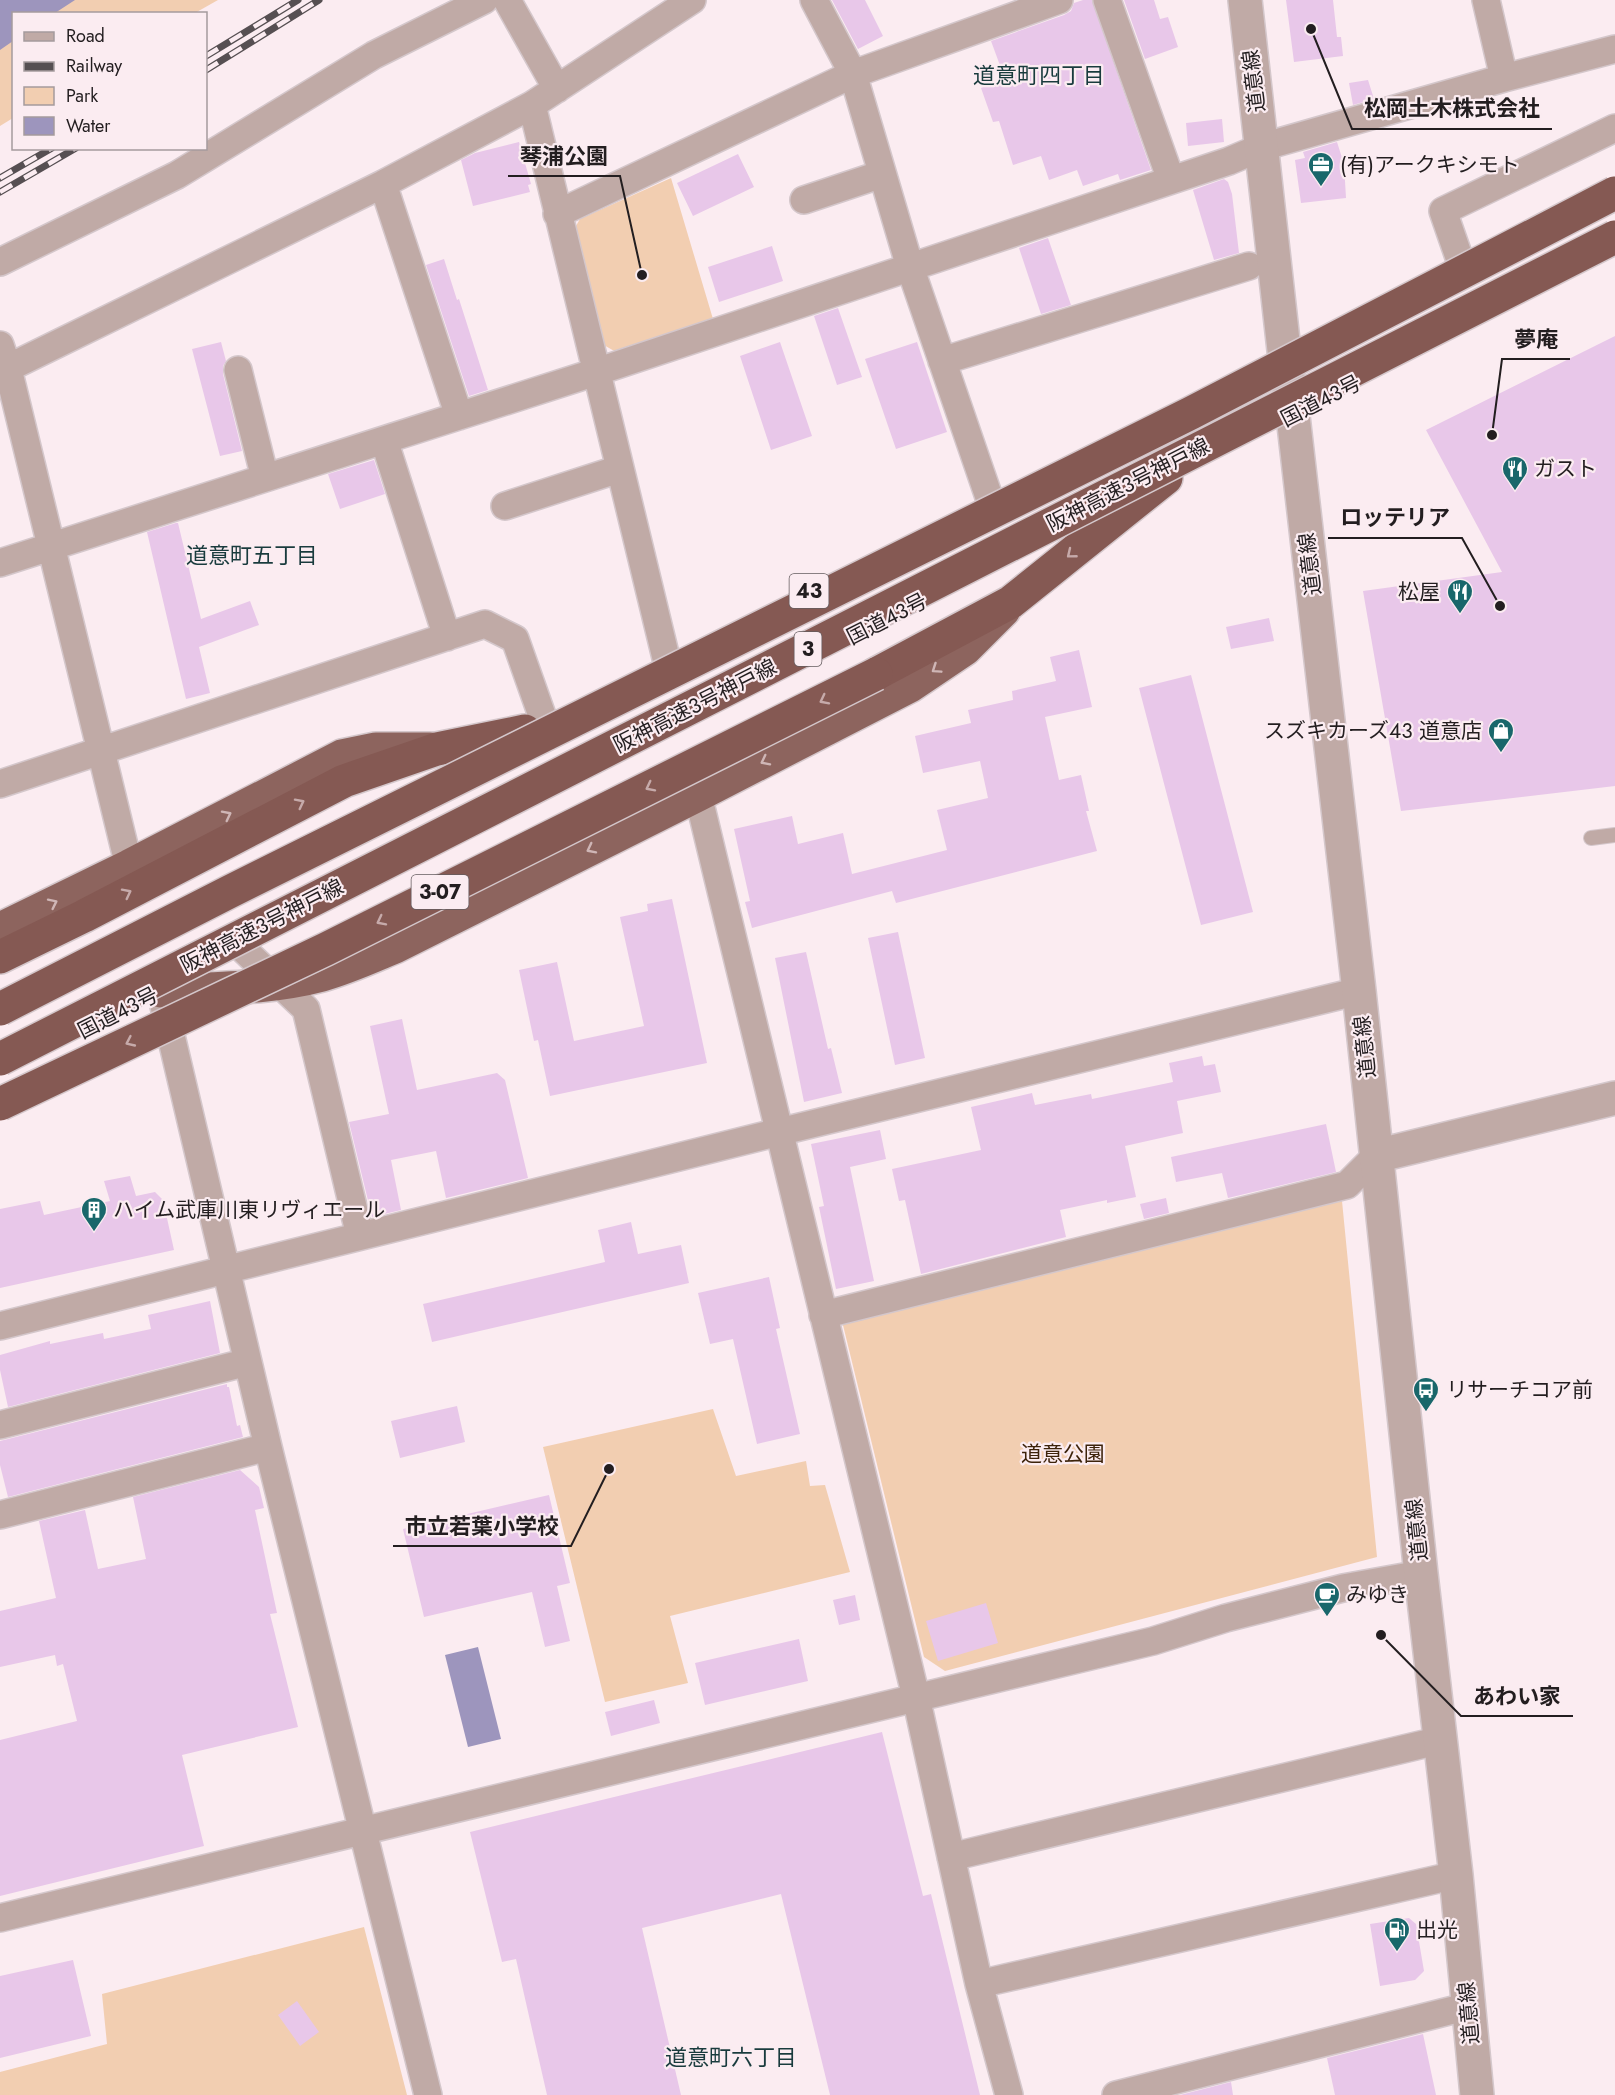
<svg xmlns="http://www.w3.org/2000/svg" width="1615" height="2095" font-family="Jost,'Noto Sans JP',sans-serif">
<rect width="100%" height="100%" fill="#fbecf1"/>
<!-- green -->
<path fill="#f2ceb1" d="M0,0H218L195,13L14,14L13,118L0,126Z
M671,178L713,319L616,352L602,344L573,231L580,219Z
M1342,1201L1377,1557L945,1671L924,1657L842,1321Z
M713,1409L736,1476L806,1461L810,1486L825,1485L850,1572L670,1616L688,1683L605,1702L543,1447Z
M364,1927L407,2095H0V2072L107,2044L102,1994Z"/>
<!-- water -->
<path fill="#9d95bd" d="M0,0H75L55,13L14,14L13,41L0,50Z
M478,1647L501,1739L468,1747L445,1655Z"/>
<!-- building -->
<path fill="#e8c7e9" d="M832,0H865L883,36L858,49Z
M1083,0H1092L1151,170L1120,180L1118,174L1083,186L1077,170L1049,180L1041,156L1013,165L999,121L993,122L981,88L1005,79L991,41L1064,15L1071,11L1074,3Z
M1124,0H1154L1160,19L1168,17L1178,47L1145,59Z
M1286,0H1333L1337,37H1341L1343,56L1294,62Z
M1368,80L1374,99L1353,105L1349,83Z
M1222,119L1224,142L1188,146L1186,123Z
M519,142L531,184L528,185L530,192L473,206L461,160L475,153Z
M1337,142L1344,164L1346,198L1301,203L1295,160L1305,158L1303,152Z
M738,154L754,187L693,216L677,183Z
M1224,179L1228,182L1232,194L1239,253L1214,260L1193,190Z
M1048,238L1071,305L1041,314L1019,248Z
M772,246L783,281L719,302L708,267Z
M444,259L457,300L459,299L488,390L469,396L426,265Z
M838,308L862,377L837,385L814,316Z
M1615,336V786L1401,811L1363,591L1502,572L1426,430Z
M221,342L226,361L223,366V374L242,451L220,456L192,349Z
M780,342L812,436L771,450L740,356Z
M917,342L947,432L896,449L865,359Z
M374,460L385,494L340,509L328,474Z
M176,523H178L201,619L250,601L259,625L199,647L210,693L186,699L147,532Z
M1269,618L1274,641L1231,649L1226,627Z
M1079,650L1092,707L1045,717L1059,780L1081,775L1089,811H1086L1097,851L896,903L892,891L752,928L745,902L750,901L734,829L792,816L798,844L843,833L852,874L947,850L937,810L988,798L980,761L923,773L915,736L971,723L968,710L1013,700L1012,691L1056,681L1050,657Z
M1191,675L1253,912L1201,925L1139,688Z
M672,899L707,1063L550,1096L538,1040L534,1041L519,970L557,962L574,1041L644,1026L620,917L648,911L647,904Z
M898,932L925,1058L895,1065L868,938Z
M806,952L828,1049L831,1048L842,1093L804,1102L775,958Z
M402,1019L417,1090L497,1073L505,1080L528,1178L446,1198L436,1151L391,1160L401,1210L372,1217L349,1122L389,1114L370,1026Z
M1202,1056L1204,1066L1215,1064L1221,1092L1177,1101L1183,1133L1125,1146L1136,1197L1107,1203V1200L1060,1210L1066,1237L921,1274L905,1200L899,1201L892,1169L981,1150L971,1107L1032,1093L1035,1105L1091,1094L1092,1099L1173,1082L1169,1063Z
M1326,1124L1336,1172L1228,1198L1222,1173L1176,1182L1171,1157Z
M880,1130L886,1159L850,1167L874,1281L836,1289L819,1207L824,1206L811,1144Z
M130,1176L136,1196L155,1192L163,1200L174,1250L0,1288V1209L40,1201L44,1215L110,1201L104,1181Z
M1166,1198L1169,1213L1144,1219L1140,1204Z
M631,1222L638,1254L681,1245L689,1283L432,1342L423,1304L605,1262L598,1230Z
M769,1277L780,1328L776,1329L800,1434L757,1444L733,1339L710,1344L698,1293Z
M210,1301L220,1353L8,1407L0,1370V1355L50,1341V1344L103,1333L104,1339L151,1329L148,1315Z
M227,1384V1387H229L237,1426L240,1425L243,1437L8,1497L0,1465V1441Z
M457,1406L465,1442L400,1458L391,1421Z
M240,1470L259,1487L264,1508L255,1510L277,1613L270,1614L298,1727L182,1755L204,1846L0,1896V1740L77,1721L63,1664L57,1666L55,1655L0,1667V1611L56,1598L39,1521L85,1510L98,1569L146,1559L133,1497Z
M549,1495L570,1583L557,1586L570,1641L545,1647L532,1592L424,1617L403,1529Z
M855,1595L860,1620L839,1625L833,1600Z
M986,1603L998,1643L938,1661L926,1621Z
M799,1639L808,1681L705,1705L695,1663Z
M654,1700L660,1723L611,1736L605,1712Z
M882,1732L923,1896L931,1894L980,2095H830L781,1894L642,1928L681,2095H547L516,1959L502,1962L470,1832Z
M1409,1918L1416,1924L1424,1971L1415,1980L1380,1986L1370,1924Z
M73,1960L91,2036L0,2058V1976Z
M297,2001L319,2032L300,2046L278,2015Z
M1423,2034L1436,2095H1335L1327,2058Z
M1231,2082L1233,2095H1180Z"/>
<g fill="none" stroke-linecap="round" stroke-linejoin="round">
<defs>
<path id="service" d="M1591,838L1615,835"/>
<path id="minor" d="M507,0L557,89
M814,0L853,74L910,267L990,500
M1107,0L1171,180
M1486,0L1504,78
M532,105L667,662
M383,184L459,416
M804,200L882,174
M557,214L853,74L1059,0
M1460,260L1443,211L1615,128
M0,262L177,175L374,55L484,0
M0,345L8,369L129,866
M942,361L1249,266
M238,370L265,478
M0,372L383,184L532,105L692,0
M384,440L447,637
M505,506L619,469
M0,563L596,372L1229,161L1262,147L1504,78L1615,49
M0,784L485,624L515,639L544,721
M698,795L916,1697L979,1984L1009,2095
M244,950L306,1009L360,1236
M164,1006L268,1447L428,2095
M823,1315L1347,1185L1376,1156
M0,1326L779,1132L1359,991
M0,1425L248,1362
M0,1515L268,1447
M951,1857L1441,1740
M0,1918L1153,1641L1226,1618L1343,1588L1421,1574
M979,1984L1456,1875
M1116,2095L1469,2006"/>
<path id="tertiary" d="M1245,0L1284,350L1293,416L1359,991L1421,1574L1456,1875L1477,2095
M1376,1156L1615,1098"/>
<path id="trunk" d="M0,929L129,866L342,756L376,749H430
M161,991C214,988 270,989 322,975C347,968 371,957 395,947L698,795L910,686L965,649L1004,610"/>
<path id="motorway" d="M876,674L1011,602L1166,478
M0,957L84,916L344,781L437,749L525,731"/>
</defs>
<!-- service casing -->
<use href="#service" stroke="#d4c7cb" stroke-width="16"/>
<!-- minor casing -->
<use href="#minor" stroke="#d4c7cb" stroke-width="30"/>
<!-- tertiary casing -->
<use href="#tertiary" stroke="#d4c7cb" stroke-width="36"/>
<!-- trunk casing -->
<use href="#trunk" stroke="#d4c7cb" stroke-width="36"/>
<!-- motorway casing -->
<use href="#motorway" stroke="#d4c7cb" stroke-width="36"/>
<!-- service -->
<use href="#service" stroke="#c0aaa6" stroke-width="14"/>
<!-- minor -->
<use href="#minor" stroke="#c0aaa6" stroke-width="27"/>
<!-- tertiary -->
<use href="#tertiary" stroke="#c0aaa6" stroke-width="33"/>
<!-- trunk -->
<use href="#trunk" stroke="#8d645e" stroke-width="33"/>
<!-- motorway -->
<use href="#motorway" stroke="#855953" stroke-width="33"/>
<defs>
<path id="rail" d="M206,56L298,0
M206,70L319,0
M0,178L52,148
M0,192L76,148"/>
</defs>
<!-- rail casing -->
<use href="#rail" stroke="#564f52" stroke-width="7"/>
<!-- rail -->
<use href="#rail" stroke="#fbecf1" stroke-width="4.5" stroke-dasharray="14" stroke-linecap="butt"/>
<defs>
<path id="motorway-bridge" d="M0,1009L229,892L1191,413L1615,193
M0,1059L1615,237
M0,1104L326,949L876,674"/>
</defs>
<!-- motorway-bridge casing -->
<use href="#motorway-bridge" stroke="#d4c7cb" stroke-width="36" stroke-linecap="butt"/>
<!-- motorway-bridge -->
<use href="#motorway-bridge" stroke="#855953" stroke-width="33"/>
</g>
<!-- one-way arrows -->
<defs><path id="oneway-chevron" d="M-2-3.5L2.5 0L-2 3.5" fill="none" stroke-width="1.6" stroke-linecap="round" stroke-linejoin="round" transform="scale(1.5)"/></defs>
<g stroke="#c6aaaa">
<use href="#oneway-chevron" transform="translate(1071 554) rotate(141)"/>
<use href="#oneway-chevron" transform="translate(824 700) rotate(153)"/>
<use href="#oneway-chevron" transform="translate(650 787) rotate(153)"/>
<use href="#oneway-chevron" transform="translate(300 803) rotate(-27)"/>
<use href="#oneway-chevron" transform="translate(127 893) rotate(-27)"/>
<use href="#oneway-chevron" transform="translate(381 921) rotate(153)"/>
<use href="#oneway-chevron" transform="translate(130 1042) rotate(155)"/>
</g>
<g stroke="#cfb6b6">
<use href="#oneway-chevron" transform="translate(936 669) rotate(146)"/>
<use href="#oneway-chevron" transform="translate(765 761) rotate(153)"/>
<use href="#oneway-chevron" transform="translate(227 815) rotate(-27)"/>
<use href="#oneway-chevron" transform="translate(591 849) rotate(153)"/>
<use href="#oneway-chevron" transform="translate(53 903) rotate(-26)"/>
</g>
<!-- icons -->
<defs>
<symbol id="office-pin" viewBox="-11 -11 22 30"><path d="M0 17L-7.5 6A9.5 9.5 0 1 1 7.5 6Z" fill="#19676b" stroke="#fbecf1"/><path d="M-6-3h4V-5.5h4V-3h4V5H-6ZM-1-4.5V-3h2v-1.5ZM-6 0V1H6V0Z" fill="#fff"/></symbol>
<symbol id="restaurant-pin" viewBox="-11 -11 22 30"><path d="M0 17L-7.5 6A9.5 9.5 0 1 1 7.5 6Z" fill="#19676b" stroke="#fbecf1"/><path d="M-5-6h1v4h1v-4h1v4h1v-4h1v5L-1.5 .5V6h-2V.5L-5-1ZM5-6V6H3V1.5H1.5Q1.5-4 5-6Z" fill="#fff"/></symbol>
<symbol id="shop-pin" viewBox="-11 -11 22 30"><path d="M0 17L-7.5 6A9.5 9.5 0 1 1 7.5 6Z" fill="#19676b" stroke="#fbecf1"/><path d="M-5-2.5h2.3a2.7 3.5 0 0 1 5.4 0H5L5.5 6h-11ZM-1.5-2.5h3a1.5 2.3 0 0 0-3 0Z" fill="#fff"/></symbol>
<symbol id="building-pin" viewBox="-11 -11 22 30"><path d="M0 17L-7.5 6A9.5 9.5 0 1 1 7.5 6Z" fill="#19676b" stroke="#fbecf1"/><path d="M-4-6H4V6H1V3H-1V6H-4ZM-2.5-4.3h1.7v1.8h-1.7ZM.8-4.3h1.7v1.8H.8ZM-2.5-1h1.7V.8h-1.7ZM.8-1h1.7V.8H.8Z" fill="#fff"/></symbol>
<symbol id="bus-pin" viewBox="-11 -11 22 30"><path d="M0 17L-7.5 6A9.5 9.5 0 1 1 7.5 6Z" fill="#19676b" stroke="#fbecf1"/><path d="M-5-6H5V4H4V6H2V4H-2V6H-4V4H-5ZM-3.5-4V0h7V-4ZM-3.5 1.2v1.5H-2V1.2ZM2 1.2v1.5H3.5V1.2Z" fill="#fff"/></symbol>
<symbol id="cafe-pin" viewBox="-11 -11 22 30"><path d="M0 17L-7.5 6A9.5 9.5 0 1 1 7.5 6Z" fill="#19676b" stroke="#fbecf1"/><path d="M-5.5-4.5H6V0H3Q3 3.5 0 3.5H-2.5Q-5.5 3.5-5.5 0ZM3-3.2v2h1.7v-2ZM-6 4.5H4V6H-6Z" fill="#fff"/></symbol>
<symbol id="fuel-pin" viewBox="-11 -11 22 30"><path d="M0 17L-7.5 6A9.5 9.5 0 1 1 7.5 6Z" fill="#19676b" stroke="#fbecf1"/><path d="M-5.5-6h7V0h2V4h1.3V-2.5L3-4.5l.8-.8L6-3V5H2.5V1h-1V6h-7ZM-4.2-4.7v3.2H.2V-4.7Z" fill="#fff"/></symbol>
</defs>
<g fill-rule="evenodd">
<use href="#office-pin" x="1306" y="150" width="30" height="40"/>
<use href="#restaurant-pin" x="1500" y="454" width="30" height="40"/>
<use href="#restaurant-pin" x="1445" y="577" width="30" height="40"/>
<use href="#shop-pin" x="1486" y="716" width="30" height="40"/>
<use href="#building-pin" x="79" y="1195" width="30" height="40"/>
<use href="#bus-pin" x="1411" y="1375" width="30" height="40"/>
<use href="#cafe-pin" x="1312" y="1580" width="30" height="40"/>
<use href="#fuel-pin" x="1382" y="1915" width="30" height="40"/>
</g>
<g text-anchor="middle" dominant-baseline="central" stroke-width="4.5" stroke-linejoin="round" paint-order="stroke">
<!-- shield labels -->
<g fill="#fbecf1" stroke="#645c5f" stroke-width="1.5">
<rect x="789.5" y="574" width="39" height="34" rx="4.5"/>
<rect x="794.5" y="632" width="27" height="34" rx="4.5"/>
<rect x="411.5" y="875" width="57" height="34" rx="4.5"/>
</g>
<g font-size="20" font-weight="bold" fill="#231e20">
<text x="809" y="591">43</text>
<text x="808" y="649">3</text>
<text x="440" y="892">3-07</text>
</g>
<!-- street labels -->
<g font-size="21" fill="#231e20" stroke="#fbecf1">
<text transform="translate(1254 81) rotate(-97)">道意線</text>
<text transform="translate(1321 401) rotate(-27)">国道43号</text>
<text transform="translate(1128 485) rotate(-27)">阪神高速3号神戸線</text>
<text transform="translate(1310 564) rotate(-97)">道意線</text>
<text transform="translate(887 619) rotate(-27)">国道43号</text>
<text transform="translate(695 706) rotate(-27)">阪神高速3号神戸線</text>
<text transform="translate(262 926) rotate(-27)">阪神高速3号神戸線</text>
<text transform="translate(118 1013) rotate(-27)">国道43号</text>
<text transform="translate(1365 1047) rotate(-96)">道意線</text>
<text transform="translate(1417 1530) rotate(-96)">道意線</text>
<text transform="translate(1469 2013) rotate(-95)">道意線</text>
</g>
<!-- poi labels -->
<g font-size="21" fill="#231e20" stroke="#fbecf1" text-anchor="start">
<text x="1340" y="165">(有)アークキシモト</text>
<text x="1534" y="469">ガスト</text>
<text x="1440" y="592" text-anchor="end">松屋</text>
<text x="1482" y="731" text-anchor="end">スズキカーズ43 道意店</text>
<text x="113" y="1210">ハイム武庫川東リヴィエール</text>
<text x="1446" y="1390">リサーチコア前</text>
<text x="1346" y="1595">みゆき</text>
<text x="1416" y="1930">出光</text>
</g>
<!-- park labels -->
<g font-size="21" fill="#3d230b" stroke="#fbecf1">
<text x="1063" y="1454">道意公園</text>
</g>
<!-- neighbourhood labels -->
<g font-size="22" fill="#193b3d" stroke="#fbecf1">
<text x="1039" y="75">道意町四丁目</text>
<text x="252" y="555">道意町五丁目</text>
<text x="731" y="2057">道意町六丁目</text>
</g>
</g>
<!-- callouts -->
<path fill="none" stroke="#231e20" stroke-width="2" d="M1311 29L1352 129H1552M642 275L620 176H508M1492 435L1502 359H1570M1500 606L1462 538H1328M609 1469L571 1546H393M1381 1635L1461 1716H1573"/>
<g fill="#231e20" stroke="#fbecf1" stroke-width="2">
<circle cx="1311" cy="29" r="6"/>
<circle cx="642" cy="275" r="6"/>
<circle cx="1492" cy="435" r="6"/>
<circle cx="1500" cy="606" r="6"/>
<circle cx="609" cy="1469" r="6"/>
<circle cx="1381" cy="1635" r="6"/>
</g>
<g font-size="22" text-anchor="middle" font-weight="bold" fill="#231e20" stroke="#fbecf1" stroke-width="4.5" stroke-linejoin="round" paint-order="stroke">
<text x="1452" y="116">松岡土木株式会社</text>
<text x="564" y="164">琴浦公園</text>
<text x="1536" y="347">夢庵</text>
<text x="1395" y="525">ロッテリア</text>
<text x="482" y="1534">市立若葉小学校</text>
<text x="1517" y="1704">あわい家</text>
</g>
<!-- legend -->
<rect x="12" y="12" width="195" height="138" fill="#fbecf1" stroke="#a59a9d" stroke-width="1.5"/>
<rect x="24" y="32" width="30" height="9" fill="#c0aaa6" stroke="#a59a9d" stroke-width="1.5"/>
<text x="66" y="42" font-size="18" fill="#231e20">Road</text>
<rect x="24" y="62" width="30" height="9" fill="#564f52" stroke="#a59a9d" stroke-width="1.5"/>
<text x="66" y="72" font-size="18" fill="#231e20">Railway</text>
<rect x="24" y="87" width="30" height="18" fill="#f2ceb1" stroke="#a59a9d" stroke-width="1.5"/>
<text x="66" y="102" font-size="18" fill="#231e20">Park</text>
<rect x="24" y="117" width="30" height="18" fill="#9d95bd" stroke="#a59a9d" stroke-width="1.5"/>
<text x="66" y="132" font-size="18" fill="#231e20">Water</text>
</svg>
